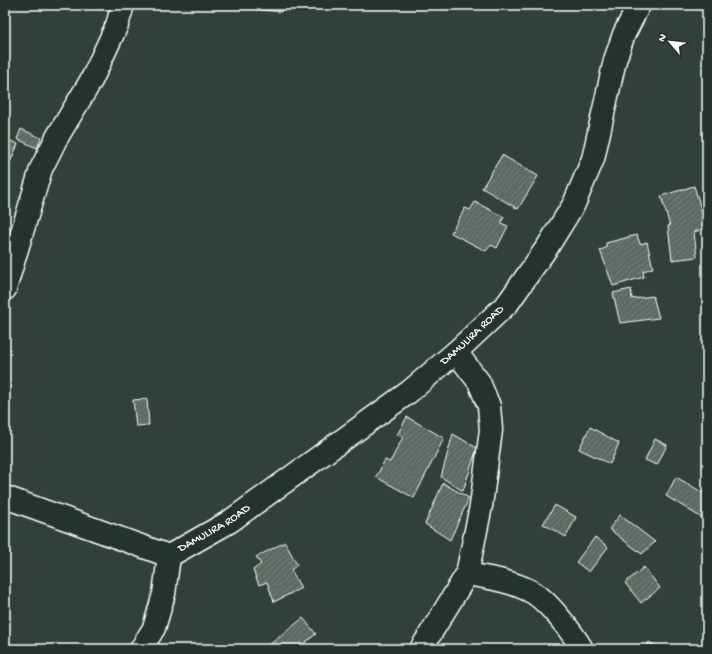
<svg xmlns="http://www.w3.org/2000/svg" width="712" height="654" font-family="'Gochi Hand',sans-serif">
<defs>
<pattern id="building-hatch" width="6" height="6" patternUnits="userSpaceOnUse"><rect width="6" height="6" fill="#5f6964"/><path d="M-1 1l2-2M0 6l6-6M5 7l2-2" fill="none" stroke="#77807b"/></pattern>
</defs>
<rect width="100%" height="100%" fill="#333f3a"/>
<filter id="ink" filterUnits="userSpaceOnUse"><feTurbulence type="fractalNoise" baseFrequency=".025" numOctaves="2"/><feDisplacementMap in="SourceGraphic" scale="8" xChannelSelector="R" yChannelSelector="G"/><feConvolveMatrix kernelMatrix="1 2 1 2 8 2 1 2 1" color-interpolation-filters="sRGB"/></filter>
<g filter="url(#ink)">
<!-- building -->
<path fill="url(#building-hatch)" stroke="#fff" d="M218,5H282L281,12Z
M21,129L41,138L37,148L17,139Z
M6,139L18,144L5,174V141Z
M502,155L538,176L518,209L482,188Z
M694,186L707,228L694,232L697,257L672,260L668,226H670L661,196Z
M475,202L504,217L501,223L508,226L497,248L491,245L486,251L451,233L465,208L470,210Z
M637,235L640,244L647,242L653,268L643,271L644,277L613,286L600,250L606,248V243Z
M631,289L632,299L653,296L659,318L620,323L613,293Z
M147,399L149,425L136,426L133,400Z
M407,417L444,438L414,498L376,477L385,460L390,462L403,437L397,435Z
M590,427L619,443L610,464L579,449Z
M453,434L477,448L463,491L441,477Z
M655,439L667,445L657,465L645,460Z
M676,477L707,495V521L666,496Z
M443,483L469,498L450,540L425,524Z
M555,505L576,517L566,537L543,524Z
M620,515L655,542L642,554L609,529Z
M595,537L608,547L589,572L576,562Z
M285,542L297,565L291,570L301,588L274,602L267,582L259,585L253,570L261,564L256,557Z
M644,567L660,588L641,603L625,583Z
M303,618L316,634L297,649H264Z
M649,642L660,649H645Z
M356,645L359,649H350Z"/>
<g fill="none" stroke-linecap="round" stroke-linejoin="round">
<defs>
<g id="minor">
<path d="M5,289L41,169L56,139L92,79L117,25L123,5"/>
<path d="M5,497L169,556"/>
<path id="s1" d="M169,556L229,522L409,392L456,352L508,303L548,246L574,204L593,159L615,60L624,34L639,5"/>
<path d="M467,574C489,578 512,581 532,592C547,600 573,633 582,649"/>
<path d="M141,649L154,628L164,594L169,556"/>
<path d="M421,649L467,574L481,506L491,430L489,406L479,382L456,352"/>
</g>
</defs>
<!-- minor casing -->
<use href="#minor" stroke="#fff" stroke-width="25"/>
<!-- minor -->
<use href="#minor" stroke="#26332d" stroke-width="22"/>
</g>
</g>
<g text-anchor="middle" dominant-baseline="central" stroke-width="4" stroke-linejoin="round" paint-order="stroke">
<!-- street labels -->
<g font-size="12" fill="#fff" stroke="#26332d">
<text stroke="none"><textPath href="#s1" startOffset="376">DAMULIRA ROAD</textPath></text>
<text stroke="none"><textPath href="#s1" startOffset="53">DAMULIRA ROAD</textPath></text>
</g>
</g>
<!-- margin -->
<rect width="712" height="654" fill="none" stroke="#26332d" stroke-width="20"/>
<rect x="10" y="10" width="692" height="634" fill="none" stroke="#fff" stroke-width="1.5" filter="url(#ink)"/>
<!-- north arrow -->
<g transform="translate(670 42) rotate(298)" stroke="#26332d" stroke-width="3" paint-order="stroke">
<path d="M0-3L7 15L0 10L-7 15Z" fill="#ffffff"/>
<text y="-6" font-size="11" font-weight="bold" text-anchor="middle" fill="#ffffff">N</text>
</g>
</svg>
